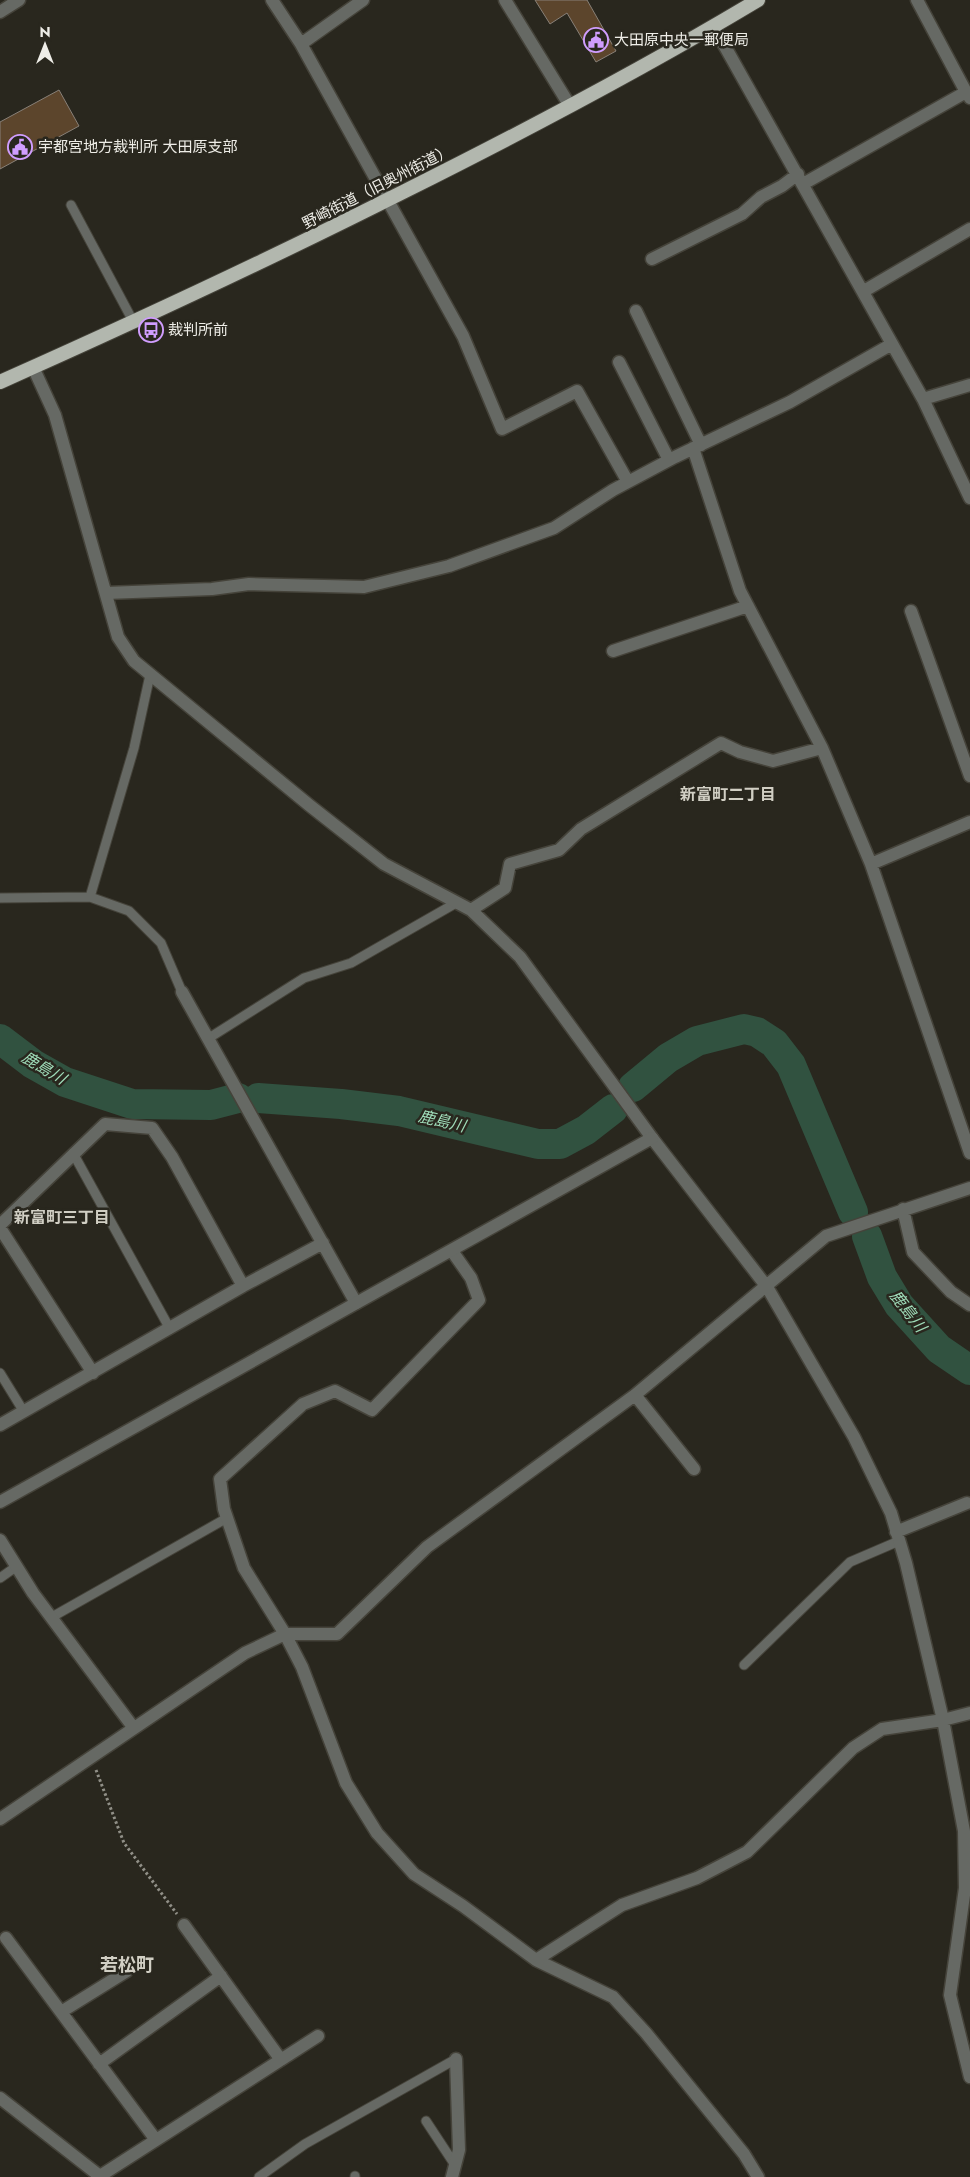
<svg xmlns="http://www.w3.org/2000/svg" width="970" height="2177" font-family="Jost,'Noto Sans JP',sans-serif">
<rect width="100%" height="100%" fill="#29271e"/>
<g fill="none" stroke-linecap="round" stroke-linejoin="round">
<!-- river -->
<path stroke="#315240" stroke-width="30" d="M0,1039L33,1064L65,1082L132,1104L211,1105L238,1098
M633,1087L668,1058L697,1041L744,1029L757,1032L774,1043L791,1065L853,1212
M258,1098L341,1104L399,1111L538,1144H560L586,1130L613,1109
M867,1236L882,1277L899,1305L939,1349L970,1370"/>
</g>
<!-- building -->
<path fill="#5c452c" stroke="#888078" d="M535,0H587L616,51L596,62L567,13L550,24Z
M59,90L79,126L0,169V122Z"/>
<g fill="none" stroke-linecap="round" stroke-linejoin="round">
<defs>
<path id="service" d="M71,205L134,323
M90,897L134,748L150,675
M0,898L90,897L129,911L161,943L182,992
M209,1038L304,978L351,963L456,903
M73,1153L170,1329
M0,1373L24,1412
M0,1578L17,1566
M52,1617L227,1518
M744,1665L850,1562L899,1541
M426,2121L455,2165
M355,2176V2177
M259,2177L305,2144L456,2059"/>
<path id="minor" d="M272,0L301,44L463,336L502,429L577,391L628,482
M505,0L570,106
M917,0L966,92
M0,12L19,0
M714,27L923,399L970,498
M301,44L363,0
M803,184L966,92L970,98
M652,259L742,214L761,197L782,186L798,174
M864,291L970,229
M636,311L701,445
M619,362L669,460
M33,367L55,415L118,637L134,661L309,805L384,864L471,910L520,957L652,1138L767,1287L854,1437L891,1513L906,1563L943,1720L964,1831L965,1888L950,1995L970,2077
M923,399L970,385
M693,448L740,591L822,748
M106,593L212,589L249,584L364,587L449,566L554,528L613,490L675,457L790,402L892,344
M911,611L970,776
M613,651L748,606
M871,864L970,822
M471,910L505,888L510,864L559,850L581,829L721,743L740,752L773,761L822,748L871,864L970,1153
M182,992L356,1303
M903,1209L913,1252L951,1292L970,1305
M0,1225L105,1124L152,1128L172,1157L243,1286
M0,1228L93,1373
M452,1251L471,1278L479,1300L372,1410L335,1391L303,1404L220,1479L224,1509L244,1568L285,1634L302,1667L346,1783L377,1833L414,1874L463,1906L536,1960L613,1997L646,2033L744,2154L758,2177
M635,1395L694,1469
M0,1425L243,1286L323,1243
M896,1532L967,1503
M0,1540L33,1593L133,1727
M0,1819L245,1653L285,1634H337L427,1547L635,1395L826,1236L970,1188
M184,1925L281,2060
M6,1938L156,2140
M536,1960L622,1905L697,1878L747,1852L853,1748L882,1729L943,1720L970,1713
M61,2012L127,1971
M99,2064L221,1976
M0,2098L101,2177
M100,2176L318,2036
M452,2177L459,2150L456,2059"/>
<path id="tertiary" d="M0,1502L652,1138"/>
<path id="trunk" d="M0,382C137,321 272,258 405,191C525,131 643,69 758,0"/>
</defs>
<!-- service casing -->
<use href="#service" stroke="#45433a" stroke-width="11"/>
<!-- minor casing -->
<use href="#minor" stroke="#45433a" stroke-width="15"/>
<!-- tertiary casing -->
<use href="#tertiary" stroke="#45433a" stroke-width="15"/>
<!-- trunk casing -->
<use href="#trunk" stroke="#45433a" stroke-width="16"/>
<!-- path -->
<path stroke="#908f87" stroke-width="3" stroke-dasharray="2.5 2.5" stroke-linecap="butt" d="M96,1770L124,1843L177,1914"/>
<!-- service -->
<use href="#service" stroke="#666964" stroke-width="9"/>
<!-- minor -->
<use href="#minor" stroke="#666964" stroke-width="12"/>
<!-- tertiary -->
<use href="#tertiary" stroke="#666964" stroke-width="12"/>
<!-- trunk -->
<use href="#trunk" stroke="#b2b7ae" stroke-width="14"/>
</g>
<!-- icons -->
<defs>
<symbol id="civic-ring" viewBox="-11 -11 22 22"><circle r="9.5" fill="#29271e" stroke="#d09dfe" stroke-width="1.5"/><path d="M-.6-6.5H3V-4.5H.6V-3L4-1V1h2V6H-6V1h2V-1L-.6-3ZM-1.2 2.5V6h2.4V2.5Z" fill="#d09dfe"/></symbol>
<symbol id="bus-ring" viewBox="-11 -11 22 22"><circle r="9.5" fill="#29271e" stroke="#d09dfe" stroke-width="1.5"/><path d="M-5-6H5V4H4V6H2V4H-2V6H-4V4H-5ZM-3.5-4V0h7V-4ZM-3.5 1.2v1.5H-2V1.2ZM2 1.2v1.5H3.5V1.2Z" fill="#d09dfe"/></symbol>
</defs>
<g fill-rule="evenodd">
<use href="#civic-ring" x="582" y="26" width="28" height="28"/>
<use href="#civic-ring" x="6" y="133" width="28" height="28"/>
<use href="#bus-ring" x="137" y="316" width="28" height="28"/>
</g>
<g text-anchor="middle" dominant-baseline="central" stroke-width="5" stroke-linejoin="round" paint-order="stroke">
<!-- poi labels -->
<g font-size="15" fill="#eeede7" stroke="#29271e" text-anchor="start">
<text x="614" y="40">大田原中央一郵便局</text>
<text x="38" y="147">宇都宮地方裁判所 大田原支部</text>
<text x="168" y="330">裁判所前</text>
</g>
<!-- street labels -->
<g font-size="15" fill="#eeede7" stroke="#29271e">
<text transform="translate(377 187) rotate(-27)">野崎街道（旧奥州街道）</text>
</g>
<!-- neighbourhood labels -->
<g font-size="16" font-weight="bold" fill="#d1cfc4" stroke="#29271e">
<text x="728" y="794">新富町二丁目</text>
<text x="62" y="1217">新富町三丁目</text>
</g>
<!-- water labels -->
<g font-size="16" font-style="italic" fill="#9edbb8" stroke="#29271e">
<text transform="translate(44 1068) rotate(31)">鹿島川</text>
<text transform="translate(442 1121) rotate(13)">鹿島川</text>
<text transform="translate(908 1311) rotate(52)">鹿島川</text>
</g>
<!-- quarter labels -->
<g font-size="18" font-weight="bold" fill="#d1cfc4" stroke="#29271e">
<text x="127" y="1965">若松町</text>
</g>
</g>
<!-- north arrow -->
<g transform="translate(45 45)" stroke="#29271e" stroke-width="4" paint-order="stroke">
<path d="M0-4L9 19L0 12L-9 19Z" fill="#eeede7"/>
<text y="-8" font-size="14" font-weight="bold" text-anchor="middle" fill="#eeede7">N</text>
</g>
</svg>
